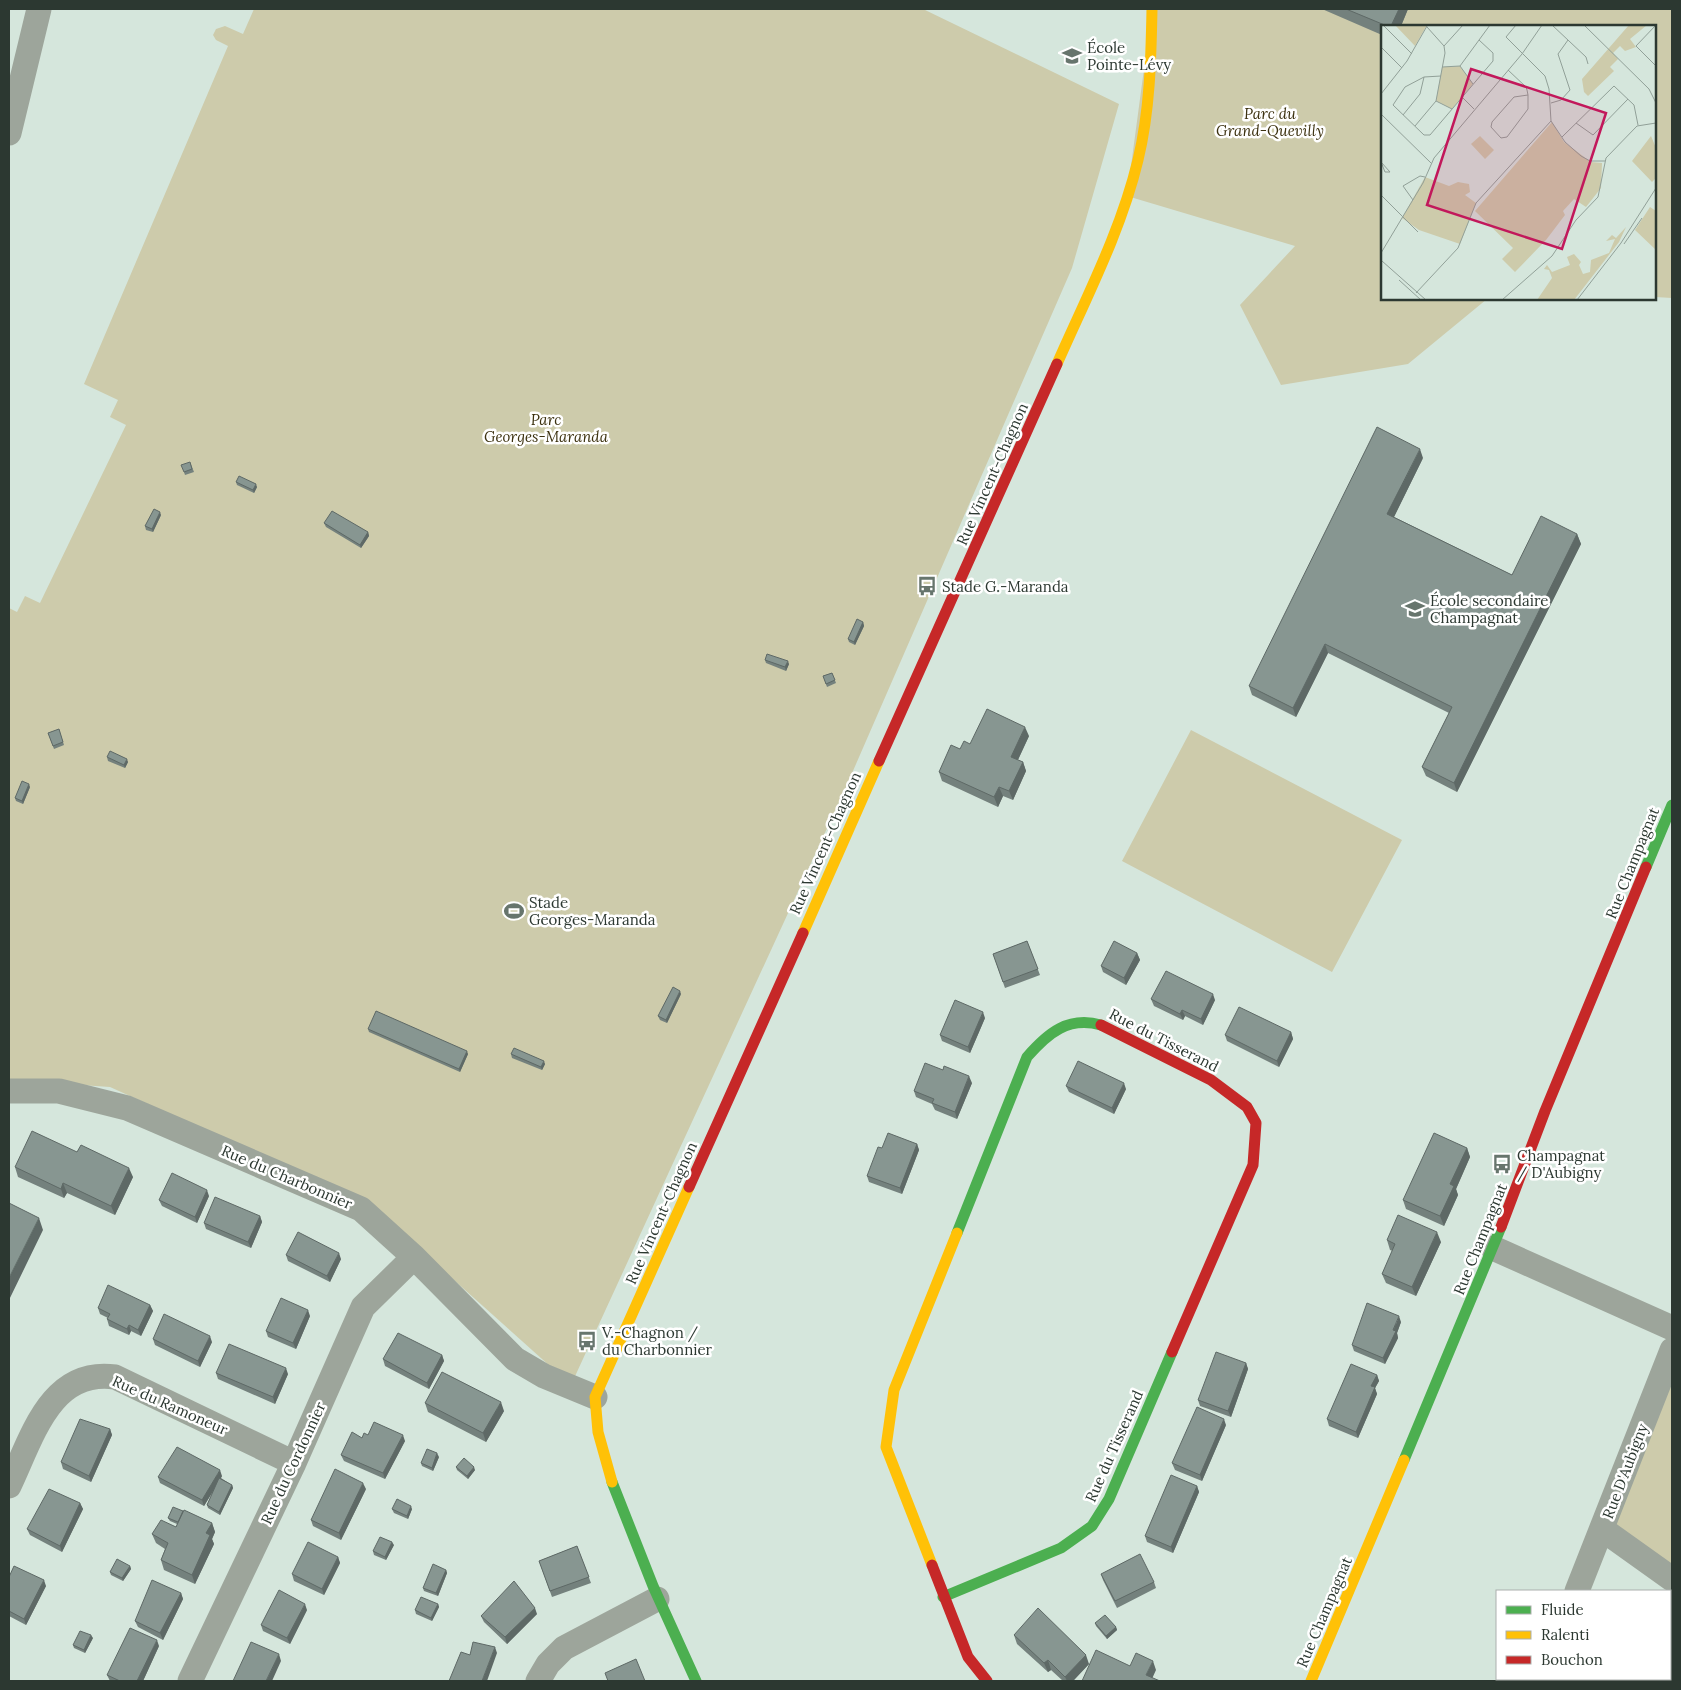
<svg xmlns="http://www.w3.org/2000/svg" width="1681" height="1690" font-family="Lora,serif">
<rect width="100%" height="100%" fill="#d5e6dc"/>
<!-- green -->
<path fill="#cdcbab" d="M254,9H923L1119,104L1072,268L846,787L571,1385L368,1203L110,1087L9,1080V608L17,612L25,596L40,603L126,425L110,417L118,400L84,384L228,46L216,40L213,35L216,29L225,26L243,34Z
M1152,9H1672V298L1655,297V26H1382V299H1487L1408,364L1281,385L1240,305L1295,246L1127,196Z
M1191,730L1402,840L1332,972L1122,861Z
M1672,1358V1579L1602,1529Z"/>
<g fill="none" stroke-linecap="round" stroke-linejoin="round">
<!-- street -->
<path stroke="#9da59b" stroke-width="25" d="M9,133L39,9
M9,1091H59L127,1108L361,1209L414,1257L515,1359L544,1376L595,1397
M1493,1248L1672,1328
M9,1486C32,1438 50,1368 115,1377L294,1463
M1602,1529L1672,1579
M1577,1591L1672,1350
M190,1681L294,1463L363,1307L414,1257
M538,1681L548,1664L564,1648L657,1599
M1539,1681L1541,1679"/>
<!-- fast -->
<path stroke="#4caf50" stroke-width="11" d="M1646,867L1672,805
M957,1233L1027,1057C1048,1033 1068,1016 1101,1025
M1404,1460L1501,1227
M612,1482L653,1586L696,1681
M943,1597L1061,1548L1092,1526L1109,1499L1172,1352"/>
<!-- slow -->
<path stroke="#ffc107" stroke-width="11" d="M1057,364C1086,298 1121,231 1138,160C1150,111 1151,59 1152,9
M803,933L879,761
M612,1482L598,1432L595,1397L689,1187
M932,1565L886,1447L894,1390L957,1233
M1311,1681L1404,1460"/>
<!-- jam -->
<path stroke="#c62828" stroke-width="11" d="M879,761L1057,364
M1101,1025L1211,1080L1247,1107L1256,1123L1253,1165L1172,1352
M689,1187L803,933
M1501,1227L1545,1111L1646,867
M932,1565L968,1657L987,1681"/>
</g>
<!-- wall -->
<path fill="#74817d" d="M1322,9H1408L1401,26H1382V35Z
M1423,458L1394,517L1512,575L1577,534L1581,544L1457,792L1426,776L1422,767L1449,713L1328,653L1296,717L1252,695L1249,686Z
M190,462L194,472L185,475L184,472Z
M236,482L257,487L254,493L237,485Z
M161,515L153,532L146,530L145,526Z
M324,523L368,532L369,536L361,548L326,527Z
M863,622L864,626L855,645L849,642L848,639Z
M765,660L789,664L786,671L766,663Z
M832,673L836,683L827,687L823,676Z
M59,729L64,745L54,749L48,733Z
M1029,736L1018,760L1023,762L1026,771L1013,800L1003,796L998,807L942,781L939,772L960,749L970,744Z
M107,757L128,762L125,768L108,761Z
M30,787L23,804L16,801L15,798Z
M1027,941L1040,975L1005,988L993,954Z
M1137,953L1140,960L1126,985L1103,972L1101,966Z
M681,994L667,1023L660,1020L658,1016Z
M1151,999L1215,1000L1203,1025L1185,1016L1183,1020L1154,1006Z
M985,1018L970,1053L942,1041L940,1035Z
M368,1029L468,1054L460,1072L369,1032Z
M1291,1032L1293,1039L1279,1067L1227,1041L1225,1035Z
M511,1054L545,1064L542,1070L512,1058Z
M972,1083L957,1119L935,1110L932,1104L916,1097L914,1091Z
M1066,1086L1126,1089L1114,1114L1069,1092Z
M917,1144L919,1150L902,1194L869,1182L867,1176L882,1148Z
M1467,1148L1470,1157L1456,1189L1458,1195L1444,1226L1406,1209L1403,1200Z
M77,1152L133,1177L115,1215L67,1193L64,1198L18,1177L15,1167Z
M209,1196L197,1223L162,1206L159,1200Z
M260,1216L262,1222L251,1248L206,1229L204,1223Z
M1387,1240L1441,1242L1416,1296L1386,1283L1382,1274L1393,1251L1390,1250Z
M286,1255L341,1259L330,1282L288,1261Z
M150,1305L153,1311L141,1336L131,1331L129,1335L109,1326L107,1319L108,1318L100,1314L98,1308Z
M310,1316L296,1349L268,1337L266,1331Z
M1401,1322L1397,1333L1398,1338L1385,1364L1354,1351L1352,1345Z
M153,1339L212,1342L200,1367L155,1345Z
M442,1355L444,1361L429,1389L385,1366L383,1359Z
M1246,1363L1248,1369L1231,1417L1200,1406L1198,1400Z
M216,1373L288,1374L275,1404L218,1379Z
M1377,1375L1379,1381L1375,1388L1377,1394L1358,1438L1329,1426L1327,1419Z
M425,1403L504,1411L486,1442L428,1412Z
M1226,1425L1202,1481L1175,1470L1172,1463Z
M110,1429L112,1435L91,1482L63,1469L61,1462Z
M368,1435L405,1441L385,1479L344,1461L341,1455L362,1438Z
M439,1457L433,1471L422,1466L421,1463Z
M456,1467L475,1470L468,1479L457,1470Z
M222,1476L221,1478L232,1485L233,1488L220,1515L208,1508L207,1505L214,1490L204,1506L160,1483L158,1477Z
M1197,1486L1199,1492L1173,1553L1147,1542L1145,1536Z
M366,1489L341,1540L313,1526L311,1520Z
M80,1503L83,1509L62,1552L30,1535L27,1529Z
M392,1509H412L408,1519L394,1513Z
M183,1511L212,1523L215,1532L212,1539L214,1544L195,1584L164,1570L161,1560L165,1549L156,1543L152,1534L176,1527L177,1524L170,1521L168,1518Z
M394,1545L386,1560L374,1555L373,1551Z
M577,1546L591,1583L552,1597L539,1561Z
M338,1557L340,1563L324,1595L294,1581L292,1574Z
M130,1566L131,1569L123,1581L111,1575L110,1572Z
M446,1570L447,1573L438,1596L424,1591L423,1588Z
M1101,1574L1154,1582L1156,1588L1117,1608L1103,1580Z
M9,1577L46,1586L26,1625L9,1616Z
M181,1593L183,1599L163,1640L138,1627L135,1621Z
M438,1604L439,1607L432,1621L416,1614L415,1610Z
M307,1610L290,1644L263,1631L261,1625Z
M537,1614L507,1644L484,1622L481,1616Z
M1095,1623L1116,1627L1117,1630L1107,1639L1096,1626Z
M1014,1635L1089,1664L1073,1681H1063L1051,1670L1048,1672L1017,1644Z
M93,1638L85,1653L74,1648L73,1645Z
M159,1646L143,1681H110L107,1675Z"/>
<!-- shaded-wall -->
<path fill="#5e6966" d="M1399,9H1408L1401,26H1391Z
M1420,449L1423,458L1391,523L1387,514Z
M256,484L257,487L254,493L253,490Z
M160,512L161,515L153,532L152,529Z
M368,532L369,536L361,548L360,545Z
M1577,534L1581,544L1457,792L1454,783Z
M863,622L864,626L855,645L854,642Z
M1325,644L1328,653L1296,717L1293,708Z
M788,661L789,664L786,671L785,667Z
M1025,727L1029,736L1015,766L1011,757Z
M127,759L128,762L125,768L124,765Z
M1023,762L1026,771L1013,800L1009,791Z
M29,784L30,787L23,804L22,801Z
M999,787L1003,796L998,807L994,797Z
M1137,953L1140,960L1126,985L1124,978Z
M680,991L681,994L667,1023L666,1020Z
M1213,994L1215,1000L1203,1025L1201,1019Z
M1182,1010L1185,1016L1183,1020L1180,1014Z
M983,1012L985,1018L970,1053L968,1047Z
M1291,1032L1293,1039L1279,1067L1277,1061Z
M467,1051L468,1054L460,1072L459,1069Z
M544,1061L545,1064L542,1070L541,1067Z
M969,1076L972,1083L957,1119L955,1112Z
M1124,1083L1126,1089L1114,1114L1112,1108Z
M917,1144L919,1150L902,1194L900,1188Z
M1467,1148L1470,1157L1456,1189L1458,1195L1444,1226L1440,1216L1450,1184Z
M129,1168L133,1177L115,1215L111,1206Z
M63,1183L67,1193L64,1198L61,1189Z
M207,1190L209,1196L197,1223L195,1217Z
M260,1216L262,1222L251,1248L248,1242Z
M39,1218L43,1230L9,1300V1278Z
M1437,1232L1441,1242L1416,1296L1412,1287Z
M339,1253L341,1259L330,1282L327,1276Z
M150,1305L153,1311L141,1336L138,1330Z
M308,1310L310,1316L296,1349L293,1343Z
M1399,1316L1401,1322L1397,1333L1398,1338L1385,1364L1383,1358Z
M129,1325L131,1331L129,1335L127,1329Z
M210,1336L212,1342L200,1367L198,1361Z
M442,1355L444,1361L429,1389L427,1383Z
M1246,1363L1248,1369L1231,1417L1228,1411Z
M286,1368L288,1374L275,1404L273,1397Z
M1377,1375L1379,1381L1375,1388L1377,1394L1358,1438L1356,1432L1371,1386Z
M501,1402L504,1411L486,1442L483,1433Z
M1224,1419L1226,1425L1202,1481L1200,1475Z
M110,1429L112,1435L91,1482L89,1476Z
M403,1435L405,1441L385,1479L383,1473Z
M437,1453L439,1457L433,1471L432,1468Z
M474,1467L475,1470L468,1479L467,1476Z
M220,1470L222,1476L204,1506L202,1500Z
M363,1483L366,1489L341,1540L339,1533Z
M232,1485L233,1488L220,1515L219,1512Z
M1197,1486L1199,1492L1173,1553L1171,1547Z
M80,1503L83,1509L62,1552L60,1546Z
M411,1506L412,1509L408,1519L407,1516Z
M212,1523L215,1532L212,1539L214,1544L195,1584L192,1575L206,1533Z
M392,1542L394,1545L386,1560L385,1557Z
M338,1557L340,1563L324,1595L322,1589Z
M130,1566L131,1569L123,1581L122,1578Z
M446,1570L447,1573L438,1596L436,1593Z
M44,1580L46,1586L26,1625L24,1619Z
M181,1593L183,1599L163,1640L160,1633Z
M305,1604L307,1610L290,1644L287,1638Z
M438,1604L439,1607L432,1621L431,1618Z
M535,1608L537,1614L507,1644L505,1637Z
M1116,1627L1117,1630L1107,1639L1106,1636Z
M91,1635L93,1638L85,1653L84,1650Z
M157,1640L159,1646L143,1681H137Z
M495,1647L497,1653L487,1681H482Z
M279,1654L281,1661L272,1681H266Z
M1086,1655L1089,1664L1073,1681H1067L1065,1677Z
M1048,1660L1051,1670L1048,1672L1044,1663Z
M1153,1661L1156,1670L1151,1681L1146,1675Z"/>
<!-- building -->
<path fill="#879691" stroke="#5e6966" d="M1346,9H1399L1391,26H1387Z
M1377,427L1420,449L1387,514L1512,575L1541,516L1577,534L1454,783L1422,767L1452,707L1325,644L1293,708L1249,686Z
M190,462L192,469L184,472L181,465Z
M239,476L256,484L253,490L236,482Z
M154,509L160,512L152,529L145,526Z
M332,511L368,532L360,545L324,523Z
M857,619L863,622L854,642L848,639Z
M767,654L788,661L785,667L765,660Z
M832,673L835,680L826,684L823,676Z
M987,709L1025,727L1011,757L1023,762L1009,791L999,787L994,797L939,772L951,745L960,749L964,741L970,744Z
M59,729L63,742L53,746L48,733Z
M110,751L127,759L124,765L107,757Z
M22,781L29,784L22,801L15,798Z
M1027,941L1038,969L1003,982L993,954Z
M1114,941L1137,953L1124,978L1101,966Z
M1166,971L1213,994L1201,1019L1182,1010L1180,1014L1151,999Z
M673,987L680,991L666,1020L658,1016Z
M955,1000L983,1012L968,1047L940,1035Z
M1239,1007L1291,1032L1277,1061L1225,1035Z
M376,1011L467,1051L459,1069L368,1029Z
M514,1048L544,1061L541,1067L511,1054Z
M1078,1061L1124,1083L1112,1108L1066,1086Z
M925,1063L943,1070L944,1066L969,1076L955,1112L932,1103L934,1099L914,1091Z
M32,1131L77,1152L81,1145L129,1168L111,1206L63,1183L61,1189L15,1167Z
M888,1133L917,1144L900,1188L867,1176L878,1147L882,1148Z
M1434,1133L1467,1148L1450,1184L1454,1186L1440,1216L1403,1200Z
M172,1173L207,1190L195,1217L159,1200Z
M215,1197L260,1216L248,1242L204,1223Z
M9,1203L39,1218L9,1278Z
M1398,1215L1437,1232L1412,1287L1382,1274L1395,1244L1387,1240Z
M298,1232L339,1253L327,1276L286,1255Z
M108,1285L150,1305L138,1330L129,1325L127,1329L107,1319L110,1314L98,1308Z
M281,1298L308,1310L293,1343L266,1331Z
M1367,1303L1399,1316L1393,1330L1396,1331L1383,1358L1352,1345Z
M164,1314L210,1336L198,1361L153,1339Z
M398,1333L442,1355L427,1383L383,1359Z
M229,1344L286,1368L273,1397L216,1373Z
M1216,1352L1246,1363L1228,1411L1198,1400Z
M1351,1364L1377,1375L1371,1386L1375,1387L1356,1432L1327,1419Z
M442,1372L501,1402L483,1433L425,1403Z
M1197,1407L1224,1419L1200,1475L1172,1463Z
M80,1419L110,1429L89,1476L61,1462Z
M374,1422L403,1435L383,1473L341,1455L352,1432L362,1438L364,1433L368,1435Z
M177,1447L220,1470L202,1500L158,1477Z
M427,1449L437,1453L432,1468L421,1463Z
M464,1458L474,1467L467,1476L456,1467Z
M335,1469L363,1483L339,1533L311,1520Z
M1171,1475L1197,1486L1171,1547L1145,1536Z
M219,1478L232,1485L219,1512L207,1505Z
M49,1489L80,1503L60,1546L27,1529Z
M397,1499L411,1506L407,1516L392,1509Z
M173,1507L183,1511L178,1522L168,1518Z
M184,1510L212,1523L206,1533L210,1535L192,1575L161,1560L168,1543L152,1534L161,1520L176,1527Z
M380,1537L392,1542L385,1557L373,1551Z
M308,1542L338,1557L322,1589L292,1574Z
M577,1546L589,1577L550,1591L539,1561Z
M1140,1554L1154,1582L1115,1601L1101,1574Z
M117,1559L130,1566L122,1578L110,1572Z
M433,1564L446,1570L436,1593L423,1588Z
M14,1566L44,1580L24,1619L9,1611V1577Z
M152,1580L181,1593L160,1633L135,1621Z
M514,1581L535,1608L505,1637L481,1616Z
M279,1590L305,1604L287,1638L261,1625Z
M421,1597L438,1604L431,1618L415,1610Z
M1038,1608L1086,1655L1065,1677L1048,1660L1044,1663L1014,1635Z
M1105,1615L1116,1627L1106,1636L1095,1623Z
M130,1628L157,1640L137,1681H120L107,1675Z
M80,1631L91,1635L84,1650L73,1645Z
M251,1642L279,1654L266,1681H233Z
M473,1642L495,1647L482,1681H449L461,1652L470,1655Z
M1096,1650L1130,1666L1136,1653L1153,1661L1146,1675L1160,1681H1082Z
M636,1659L645,1681H608L605,1673Z"/>
<!-- icons -->
<defs>
<symbol id="school-bare" viewBox="-9 -9 18 18"><path d="M0-5L7-2L0 1L-7-2ZM-4 1L0 2.5L4 1V4Q0 6-4 4Z" fill="#67756d" stroke="#fff" stroke-width="2.5" paint-order="stroke"/></symbol>
<symbol id="bus-bare" viewBox="-9 -9 18 18"><path d="M-5-6H5V4H4V6H2V4H-2V6H-4V4H-5ZM-3.5-4V0h7V-4ZM-3.5 1.2v1.5H-2V1.2ZM2 1.2v1.5H3.5V1.2Z" fill="#67756d" stroke="#fff" stroke-width="2.5" paint-order="stroke"/></symbol>
<symbol id="stadium-bare" viewBox="-9 -9 18 18"><path d="M0-5a6.5 5 0 1 0 0 10a6.5 5 0 1 0 0-10ZM-3.5-1.8h7v3.6h-7Z" fill="#67756d" stroke="#fff" stroke-width="2.5" paint-order="stroke"/></symbol>
</defs>
<g fill-rule="evenodd">
<use href="#school-bare" x="1058" y="42" width="28" height="28"/>
<use href="#bus-bare" x="913" y="572" width="28" height="28"/>
<use href="#school-bare" x="1401" y="595" width="28" height="28"/>
<use href="#stadium-bare" x="500" y="897" width="28" height="28"/>
<use href="#bus-bare" x="1488" y="1150" width="28" height="28"/>
<use href="#bus-bare" x="573" y="1327" width="28" height="28"/>
</g>
<g text-anchor="middle" dominant-baseline="central" stroke-width="5" stroke-linejoin="round" paint-order="stroke">
<!-- poi labels -->
<g font-size="15" fill="#2c3831" stroke="#fff" text-anchor="start">
<text x="1087" y="47">École<tspan x="1087" dy="17">Pointe-Lévy</tspan></text>
<text x="942" y="586">Stade G.-Maranda</text>
<text x="1430" y="600">École secondaire<tspan x="1430" dy="17">Champagnat</tspan></text>
<text x="529" y="902">Stade<tspan x="529" dy="17">Georges-Maranda</tspan></text>
<text x="1517" y="1155">Champagnat<tspan x="1517" dy="17">/ D'Aubigny</tspan></text>
<text x="602" y="1332">V.-Chagnon /<tspan x="602" dy="17">du Charbonnier</tspan></text>
</g>
<!-- park labels -->
<g font-size="15" font-style="italic" fill="#3c310f" stroke="#fff">
<text x="1270" y="113">Parc du<tspan x="1270" dy="17">Grand-Quevilly</tspan></text>
<text x="546" y="419">Parc<tspan x="546" dy="17">Georges-Maranda</tspan></text>
</g>
<!-- street labels -->
<g font-size="15" fill="#2c3831" stroke="#fff">
<text transform="translate(992 474) rotate(-66)">Rue Vincent-Chagnon</text>
<text transform="translate(825 843) rotate(-66)">Rue Vincent-Chagnon</text>
<text transform="translate(1632 863) rotate(-68)">Rue Champagnat</text>
<text transform="translate(1164 1040) rotate(27)">Rue du Tisserand</text>
<text transform="translate(287 1177) rotate(23)">Rue du Charbonnier</text>
<text transform="translate(661 1213) rotate(-66)">Rue Vincent-Chagnon</text>
<text transform="translate(1480 1239) rotate(-68)">Rue Champagnat</text>
<text transform="translate(170 1405) rotate(24)">Rue du Ramoneur</text>
<text transform="translate(1114 1446) rotate(-66)">Rue du Tisserand</text>
<text transform="translate(293 1463) rotate(-65)">Rue du Cordonnier</text>
<text transform="translate(1625 1471) rotate(-69)">Rue D'Aubigny</text>
<text transform="translate(1324 1612) rotate(-67)">Rue Champagnat</text>
</g>
</g>
<!-- overview -->
<g transform="translate(1381 25)">
<rect width="275" height="275" fill="#d5e6dc"/>
<path d="M14,0H46L34,21ZM248,0H266L249,14L255,22L244,26L239,21L232,28L237,34L229,42L233,46L207,71L203,67L201,54ZM79,41L92,59L71,84L55,76L61,42ZM171,97L183,117L210,137L221,138L220,163L205,182L193,174L182,186L184,190L165,215L134,247L121,234L132,223L94,186ZM99,111L113,125L104,134L90,119ZM270,111L275,123V153L271,157L251,136ZM44,152L68,161L77,157L88,159L89,167L84,170L95,178L79,219L38,205L21,193ZM269,182L275,186V225L254,205ZM245,202L238,217L193,275H156L171,253L168,245L163,244L166,240L171,247L189,240L186,232L193,229L200,237L198,240L202,249L209,247L210,235L228,228L234,214L225,216L231,210L235,213Z" fill="#cdcbab"/>
<path fill="none" stroke="#91a098" stroke-width="1" d="M2,0L31,29M171,0L205,32L207,39M203,0L268,64L275,78M275,0L255,21L275,41M63,21L82,0M0,22L21,43M79,41L92,59M61,42L79,41L109,0M127,45L145,62L146,65L147,70V84L126,112L120,113L110,102L111,97L133,72L147,70M0,69L26,36L46,1M81,72L93,84M55,76L71,84M170,78L180,75L189,65L177,29L187,15M12,80L43,110H49L112,36V28L98,15M12,80L24,62L43,52L60,51M275,86V115M0,89L50,138M22,90L39,69L43,52M170,96L184,117L200,131L209,136H224M195,98L212,110L247,74M34,101L55,76L64,28L63,21L46,2M181,112L233,61L253,80L257,100M0,137L9,147H4L0,137M0,170L37,207M32,175L22,161L39,151L44,152M243,219L261,193M0,228L42,158L53,133L141,29L161,0M1,236L45,275M18,255L40,275M35,268L77,223L95,178L170,96L168,64L164,51L125,12L135,0M121,275L171,231L195,195L217,172L225,133L256,101L275,98M196,275L240,218L275,163"/>
<path fill="#c2185b" fill-opacity="0.15" stroke="#c2185b" stroke-width="2.5" d="M90,44L225,88L181,224L46,180Z"/>
<rect width="275" height="275" fill="none" stroke="#2c3831" stroke-width="2.5"/>
</g>
<!-- border -->
<rect width="1681" height="1690" fill="none" stroke="#2c3831" stroke-width="20"/>
<!-- legend -->
<rect x="1496" y="1590" width="175" height="90" fill="#ffffff" stroke="#abafad"/>
<rect x="1506" y="1606" width="25" height="8" fill="#4caf50" stroke="#abafad"/>
<text x="1541" y="1615" font-size="15" fill="#2c3831">Fluide</text>
<rect x="1506" y="1631" width="25" height="8" fill="#ffc107" stroke="#abafad"/>
<text x="1541" y="1640" font-size="15" fill="#2c3831">Ralenti</text>
<rect x="1506" y="1656" width="25" height="8" fill="#c62828" stroke="#abafad"/>
<text x="1541" y="1665" font-size="15" fill="#2c3831">Bouchon</text>
</svg>
